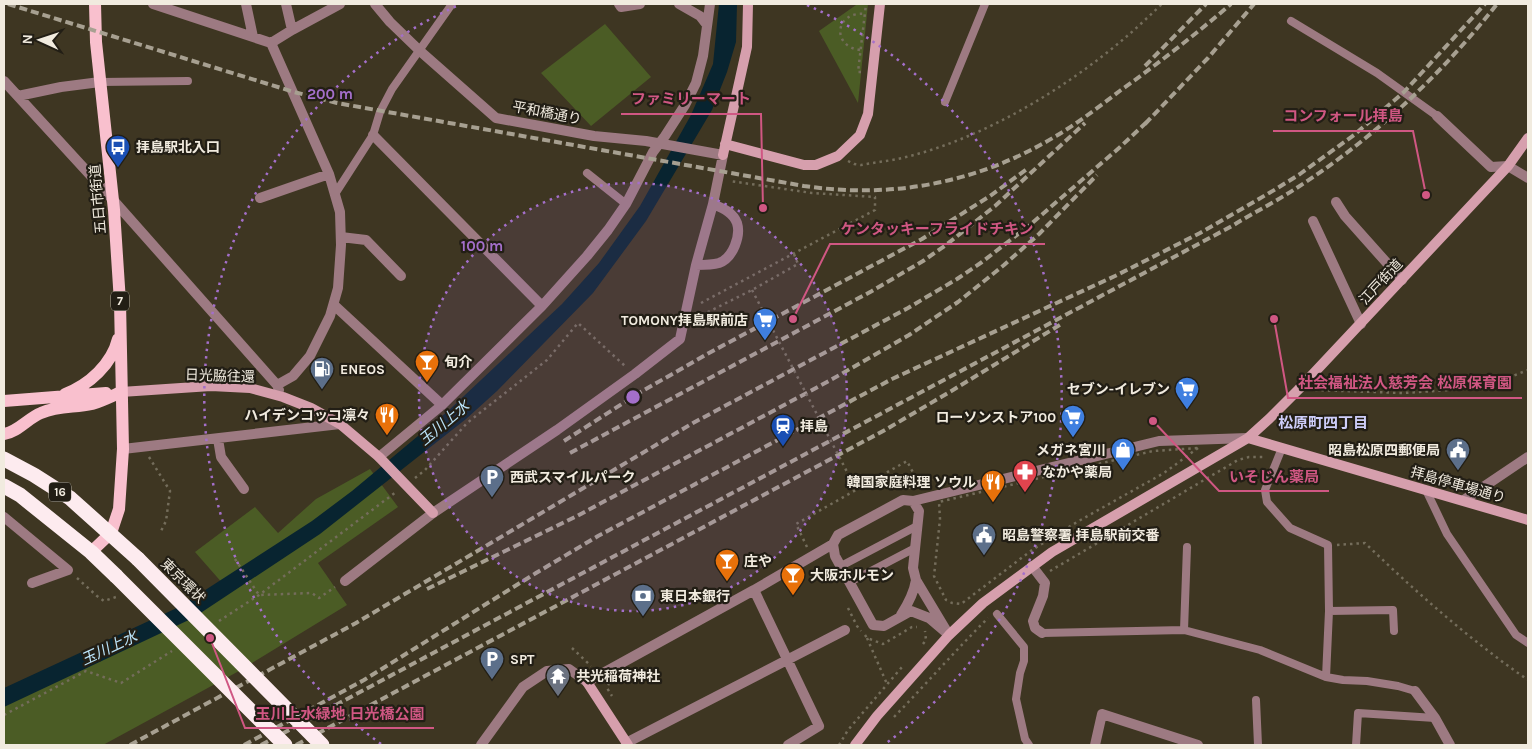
<svg xmlns="http://www.w3.org/2000/svg" width="1532" height="749" font-family="Karla,'Noto Sans JP',sans-serif">
<rect width="100%" height="100%" fill="#3e3622"/>
<!-- green -->
<path fill="#4b5c25" d="M856,4H868L858,103L819,31L856,5Z
M605,24L651,77L591,126L541,73Z
M370,469L398,507L318,563L347,605L239,671L103,745H4V706L224,585L195,552L255,507L278,533L316,499Z"/>
<!-- water -->
<path fill="#082430" d="M719,4H737L736,42L727,72L712,110L646,221L593,293L497,391L466,419L320,534L193,618L4,707V688L179,607L312,521L352,491L448,411L562,304L599,263L640,206L691,115L713,64Z"/>
<g fill="none" stroke-linecap="round" stroke-linejoin="round">
<!-- path -->
<path stroke="#746d5b" stroke-width="2.5" stroke-dasharray="2.5 4" stroke-linecap="butt" d="M860,50C831,46 835,11 865,14
M861,72H858L866,4
M848,161L854,164L861,165C876,162 891,161 906,157C984,138 1065,89 1126,37C1138,27 1150,15 1162,4
M701,303L875,210V197L812,193L730,181
M696,318L752,290L798,264L794,254
M765,330L771,327
M1315,390L1403,393L1450,390L1500,381L1528,370
M815,429L823,424
M1198,448L1164,473L1077,522L1032,550L961,604L952,603L946,600L934,576L940,519L939,502L1153,451Z
M149,457L170,491L166,521L161,531
M415,478L425,470L467,423L547,360L578,323L625,366
M908,488L933,480
M1337,545L1365,543C1416,592 1470,640 1528,680
M807,547L796,524L907,461L919,484
M235,559L259,595L312,593L319,598L335,587
M1050,571L1238,460L1249,457H1266
M77,578L97,596L104,601L116,597
M848,608L857,626L861,631
M219,621L259,595L396,492
M865,635L867,638L883,644L912,627H917
M867,638L887,684
M923,644L926,640L925,631
M572,648L591,666
M609,683L607,688L612,696
M4,715L86,671L121,683L172,651
M894,717C926,684 956,650 988,618
M839,745L848,730L902,667"/>
<!-- lane -->
<path stroke="#9d7a82" stroke-width="8" d="M1291,21L1377,73L1437,116
M100,82L188,81
M945,102L985,4
M587,173L626,204
M335,194L373,135L380,112L392,89L452,4
M1282,448L1265,490L1267,502L1290,528L1328,545L1329,611L1326,677
M1426,490L1447,534L1516,635L1528,643
M841,566L917,526
M850,582L915,548
M1329,611L1393,610L1394,631
M997,614L1024,647V661L1020,673L1016,699L1025,739L1029,745
M1184,630L1187,547
M1042,633L1184,630L1260,650L1326,677L1343,680L1367,681L1398,686L1415,691
M1256,700L1258,745
M1356,745L1358,713L1435,718"/>
<!-- street -->
<path stroke="#9d7a82" stroke-width="10" d="M153,4L271,43L329,174L340,212L341,245L338,288L330,316L310,356L293,376L277,385
M246,4L253,37
M286,4L292,30
M619,4L621,7L640,4
M679,4L700,16L707,25
M271,43L292,30L340,4
M4,81L114,201L277,385L279,390
M18,96L61,87L100,82
M1437,116L1491,167L1508,166L1528,178
M373,135L542,306
M260,198L329,174
M1336,202L1345,216L1402,280
M1313,221L1361,324
M341,237L366,240L401,276
M696,265C703,265 712,265 719,263C733,258 741,236 737,223C733,212 722,208 713,204
M334,305L442,405
M218,439L221,457L244,489
M123,449L340,424
M379,457L442,405L542,306L587,256L608,230L626,204L653,152L665,136L685,105L696,83L703,56L710,4
M903,500L913,501L919,511L913,568L916,580L949,635L929,618L911,611L884,626L873,625L835,556L833,544L838,535Z
M1464,500L1528,457
M913,501L1159,441L1248,438
M4,517L68,570L32,583
M1032,566L1045,583L1043,596L1033,621L1035,628L1042,633
M345,581L433,513L557,430L635,374L680,339L696,265L713,204L723,155L646,141L594,136L496,118L420,51L390,22L375,4
M754,590L819,726L788,745
M901,615C908,604 914,593 916,580
M1415,691L1435,718L1450,745
M626,743L845,630
M481,745L523,687L547,671L569,669L587,682L754,590L833,544
M1095,745L1102,714L1198,745"/>
<!-- secondary -->
<path stroke="#d69fad" stroke-width="10" d="M725,144L804,165H816L838,156L860,135L868,114L880,4
M723,155L747,47L748,4
M121,392L211,386L250,388L283,397L311,408L340,424L379,457L433,513
M1248,438L1528,520
M587,682L628,745
M855,745L877,716L949,635L983,603L1052,552L1248,438L1269,419L1298,390L1508,166L1528,138"/>
<!-- primary -->
<path stroke="#f9c0ce" stroke-width="12" d="M65,394C89,385 112,364 118,339
M4,401L106,393
M4,434C18,432 28,418 41,413C59,405 75,408 92,404C102,401 112,396 121,392
M91,552L111,533L119,509L123,449L120,302L114,210L96,42L95,4"/>
<!-- highway -->
<path stroke="#fdebef" stroke-width="15" d="M4,459L34,475L70,498L138,559
M4,486L20,495L91,552L116,576"/>
<!-- rail -->
<path stroke="#a7a091" stroke-width="4" stroke-dasharray="8 4" stroke-linecap="butt" d="M8,4L294,92L337,103L804,186C893,199 978,183 1056,136C1078,123 1100,106 1121,90C1159,63 1196,34 1231,4
M1145,66L1206,4
M1145,124L1208,58L1254,4
M564,441L639,393L709,353L922,239L990,196L1027,169
M570,453L872,291L923,261L946,245L995,206L1085,123
M427,589L577,516L829,381L909,335L958,302L1004,265L1039,234L1097,175
M130,745L356,623L693,423L908,308L957,279L982,262L1031,224L1119,148L1150,119
M244,745L364,680L536,573L598,536L892,379L1115,276L1200,233L1276,189L1300,174L1354,135L1404,92L1485,4
M261,745L1232,226C1253,213 1275,202 1295,189C1372,140 1441,75 1497,4
M296,745L885,430L953,390L1063,323"/>
<!-- path-bridge -->
<path stroke="#746d5b" stroke-width="2.5" stroke-dasharray="2.5 4" stroke-linecap="butt" d="M752,290L856,489"/>
<!-- highway-bridge -->
<path stroke="#fdebef" stroke-width="15" d="M138,559L322,745
M116,576L285,745"/>
</g>
<!-- distance rings -->
<circle cx="633" cy="397" r="214" fill="#a46fca" fill-opacity=".12"/>
<g fill="none" stroke="#a46fca" stroke-width="2.5" stroke-dasharray="2.5 5">
<circle cx="633" cy="397" r="214"/>
<path d="M381 744A429 429 0 0 1 459 5M807 5A429 429 0 0 1 885 744"/>
</g>
<!-- icons -->
<defs>
<symbol id="bus-pin" viewBox="-11 -11 22 30"><path d="M0 17L-7.5 6A9.5 9.5 0 1 1 7.5 6Z" fill="#1a4fb4" stroke="#221e15"/><path d="M-5-6H5V4H4V6H2V4H-2V6H-4V4H-5ZM-3.5-4V0h7V-4ZM-3.5 1.2v1.5H-2V1.2ZM2 1.2v1.5H3.5V1.2Z" fill="#fff"/></symbol>
<symbol id="supermarket-pin" viewBox="-11 -11 22 30"><path d="M0 17L-7.5 6A9.5 9.5 0 1 1 7.5 6Z" fill="#3f7fe0" stroke="#221e15"/><path d="M-6-5.5h2.5l.6 2H6L4.5 2H-2.5L-4.4-4H-6ZM-1.5 3.2a1.3 1.3 0 1 0 .1 0ZM3 3.2a1.3 1.3 0 1 0 .1 0Z" fill="#fff"/></symbol>
<symbol id="bar-pin" viewBox="-11 -11 22 30"><path d="M0 17L-7.5 6A9.5 9.5 0 1 1 7.5 6Z" fill="#e8710a" stroke="#221e15"/><path d="M-6-5H6L.8 .8V4.5H3.5V6h-7V4.5H-.8V.8Z" fill="#fff"/></symbol>
<symbol id="fuel-pin" viewBox="-11 -11 22 30"><path d="M0 17L-7.5 6A9.5 9.5 0 1 1 7.5 6Z" fill="#5c6f8a" stroke="#221e15"/><path d="M-5.5-6h7V0h2V4h1.3V-2.5L3-4.5l.8-.8L6-3V5H2.5V1h-1V6h-7ZM-4.2-4.7v3.2H.2V-4.7Z" fill="#fff"/></symbol>
<symbol id="restaurant-pin" viewBox="-11 -11 22 30"><path d="M0 17L-7.5 6A9.5 9.5 0 1 1 7.5 6Z" fill="#e8710a" stroke="#221e15"/><path d="M-5-6h1v4h1v-4h1v4h1v-4h1v5L-1.5 .5V6h-2V.5L-5-1ZM5-6V6H3V1.5H1.5Q1.5-4 5-6Z" fill="#fff"/></symbol>
<symbol id="station-pin" viewBox="-11 -11 22 30"><path d="M0 17L-7.5 6A9.5 9.5 0 1 1 7.5 6Z" fill="#1a4fb4" stroke="#221e15"/><path d="M-3-6H3Q5-6 5-4V2Q5 4 3 4L4.5 6H3L1.5 4h-3L-3 6H-4.5L-3 4Q-5 4-5 2V-4Q-5-6-3-6ZM-3.5-4v3h7v-3ZM-3.5 1v1.5H-2V1ZM2 1v1.5H3.5V1Z" fill="#fff"/></symbol>
<symbol id="shop-pin" viewBox="-11 -11 22 30"><path d="M0 17L-7.5 6A9.5 9.5 0 1 1 7.5 6Z" fill="#3f7fe0" stroke="#221e15"/><path d="M-5-2.5h2.3a2.7 3.5 0 0 1 5.4 0H5L5.5 6h-11ZM-1.5-2.5h3a1.5 2.3 0 0 0-3 0Z" fill="#fff"/></symbol>
<symbol id="civic-pin" viewBox="-11 -11 22 30"><path d="M0 17L-7.5 6A9.5 9.5 0 1 1 7.5 6Z" fill="#5c6f8a" stroke="#221e15"/><path d="M-.6-6.5H3V-4.5H.6V-3L4-1V1h2V6H-6V1h2V-1L-.6-3ZM-1.2 2.5V6h2.4V2.5Z" fill="#fff"/></symbol>
<symbol id="pharmacy-pin" viewBox="-11 -11 22 30"><path d="M0 17L-7.5 6A9.5 9.5 0 1 1 7.5 6Z" fill="#e0444e" stroke="#221e15"/><path d="M-2-6h4v4h4v4h-4v4h-4v-4h-4v-4h4Z" fill="#fff"/></symbol>
<symbol id="parking-pin" viewBox="-11 -11 22 30"><path d="M0 17L-7.5 6A9.5 9.5 0 1 1 7.5 6Z" fill="#5c6f8a" stroke="#221e15"/><path d="M-3.5-5.5H1a3.5 3.5 0 0 1 0 7H-1V5.5H-3.5ZM-1-3.4V-.6H.8a1.4 1.4 0 0 0 0-2.8Z" fill="#fff"/></symbol>
<symbol id="bank-pin" viewBox="-11 -11 22 30"><path d="M0 17L-7.5 6A9.5 9.5 0 1 1 7.5 6Z" fill="#5c6f8a" stroke="#221e15"/><path d="M-6-4H6V4H-6ZM0-2.3a2.3 2.3 0 1 0 0 4.6a2.3 2.3 0 1 0 0-4.6Z" fill="#fff"/></symbol>
<symbol id="temple-pin" viewBox="-11 -11 22 30"><path d="M0 17L-7.5 6A9.5 9.5 0 1 1 7.5 6Z" fill="#6b7280" stroke="#221e15"/><path d="M0-6L5-2H3V0L6.5 2.5H4V6H1.5V3h-3V6H-4V2.5H-6.5L-3 0V-2H-5Z" fill="#fff"/></symbol>
</defs>
<g fill-rule="evenodd">
<use href="#bus-pin" x="104" y="133" width="28" height="38"/>
<use href="#supermarket-pin" x="751" y="306" width="28" height="38"/>
<use href="#bar-pin" x="413" y="348" width="28" height="38"/>
<use href="#fuel-pin" x="308" y="355" width="28" height="38"/>
<use href="#supermarket-pin" x="1173" y="375" width="28" height="38"/>
<use href="#restaurant-pin" x="373" y="401" width="28" height="38"/>
<use href="#supermarket-pin" x="1059" y="403" width="28" height="38"/>
<use href="#station-pin" x="769" y="412" width="28" height="38"/>
<use href="#shop-pin" x="1109" y="436" width="28" height="38"/>
<use href="#civic-pin" x="1444" y="436" width="28" height="38"/>
<use href="#pharmacy-pin" x="1011" y="458" width="28" height="38"/>
<use href="#parking-pin" x="478" y="463" width="28" height="38"/>
<use href="#restaurant-pin" x="979" y="468" width="28" height="38"/>
<use href="#civic-pin" x="970" y="521" width="28" height="38"/>
<use href="#bar-pin" x="713" y="547" width="28" height="38"/>
<use href="#bar-pin" x="779" y="561" width="28" height="38"/>
<use href="#bank-pin" x="629" y="582" width="28" height="38"/>
<use href="#parking-pin" x="478" y="645" width="28" height="38"/>
<use href="#temple-pin" x="544" y="662" width="28" height="38"/>
</g>
<g text-anchor="middle" dominant-baseline="central" stroke-width="4.5" stroke-linejoin="round" paint-order="stroke">
<!-- shield labels -->
<g fill="#221e15" stroke="#b3aea2" stroke-width="1">
<rect x="111" y="291.5" width="18" height="19" rx="4"/>
<rect x="49" y="482.5" width="22" height="19" rx="4"/>
</g>
<g font-size="12" font-weight="bold" fill="#f1ebdf">
<text x="120" y="301">7</text>
<text x="60" y="492">16</text>
</g>
<!-- street labels -->
<g font-size="14" fill="#f1ebdf" stroke="#221e15">
<text transform="translate(547 113) rotate(11)">平和橋通り</text>
<text transform="translate(98 199) rotate(-95)">五日市街道</text>
<text transform="translate(1381 282) rotate(-47)">江戸街道</text>
<text transform="translate(220 376) rotate(2)">日光脇往還</text>
<text transform="translate(1458 485) rotate(16)">拝島停車場通り</text>
<text transform="translate(183 581) rotate(45)">東京環状</text>
</g>
<!-- poi labels -->
<g font-size="14" font-weight="bold" fill="#f1ebdf" stroke="#221e15" text-anchor="start">
<text x="136" y="147">拝島駅北入口</text>
<text x="748" y="320" text-anchor="end">TOMONY拝島駅前店</text>
<text x="444" y="362">旬介</text>
<text x="340" y="369">ENEOS</text>
<text x="1170" y="389" text-anchor="end">セブン-イレブン</text>
<text x="370" y="415" text-anchor="end">ハイデンコッコ凛々</text>
<text x="1056" y="417" text-anchor="end">ローソンストア100</text>
<text x="800" y="426">拝島</text>
<text x="1106" y="450" text-anchor="end">メガネ宮川</text>
<text x="1440" y="450" text-anchor="end">昭島松原四郵便局</text>
<text x="1042" y="472">なかや薬局</text>
<text x="510" y="477">西武スマイルパーク</text>
<text x="976" y="482" text-anchor="end">韓国家庭料理 ソウル</text>
<text x="1002" y="535">昭島警察署 拝島駅前交番</text>
<text x="744" y="561">庄や</text>
<text x="810" y="575">大阪ホルモン</text>
<text x="660" y="596">東日本銀行</text>
<text x="510" y="659">SPT</text>
<text x="576" y="676">共光稲荷神社</text>
</g>
<!-- water labels -->
<g font-size="15" font-style="italic" fill="#bbe4fa" stroke="#221e15">
<text transform="translate(444 423) rotate(-40)">玉川上水</text>
<text transform="translate(109 648) rotate(-25)">玉川上水</text>
</g>
<!-- neighbourhood labels -->
<g font-size="15" font-weight="bold" fill="#cdcdf9" stroke="#221e15">
<text x="1323" y="423">松原町四丁目</text>
</g>
</g>
<circle cx="633" cy="397" r="8" fill="#a46fca" stroke="#221e15" stroke-width="2.5"/>
<g font-size="15" text-anchor="middle" font-weight="bold" fill="#a46fca" stroke="#221e15" stroke-width="4.5" stroke-linejoin="round" paint-order="stroke">
<text x="330" y="99">200 m</text>
<text x="482" y="251">100 m</text>
</g>
<!-- callouts -->
<path fill="none" stroke="#d05783" stroke-width="2" d="M763 208L761 114H621M1426 195L1413 131H1273M793 319L830 244H1045M1274 319L1288 398H1522M1153 421L1219 491H1329M210 638L245 728H434"/>
<g fill="#d05783" stroke="#221e15" stroke-width="2">
<circle cx="763" cy="208" r="5"/>
<circle cx="1426" cy="195" r="5"/>
<circle cx="793" cy="319" r="5"/>
<circle cx="1274" cy="319" r="5"/>
<circle cx="1153" cy="421" r="5"/>
<circle cx="210" cy="638" r="5"/>
</g>
<g font-size="15" text-anchor="middle" font-weight="bold" fill="#d05783" stroke="#221e15" stroke-width="4.5" stroke-linejoin="round" paint-order="stroke">
<text x="691" y="104">ファミリーマート</text>
<text x="1343" y="121">コンフォール拝島</text>
<text x="937" y="234">ケンタッキーフライドチキン</text>
<text x="1405" y="388">社会福祉法人慈芳会 松原保育園</text>
<text x="1274" y="482">いそじん薬局</text>
<text x="340" y="719">玉川上水緑地 日光橋公園</text>
</g>
<!-- border -->
<rect width="1532" height="749" fill="none" stroke="#f1ebdf" stroke-width="10"/>
<!-- north arrow -->
<g transform="translate(40 40) rotate(273)" stroke="#221e15" stroke-width="4" paint-order="stroke">
<path d="M0-4L9 19L0 12L-9 19Z" fill="#f1ebdf"/>
<text y="-8" font-size="14" font-weight="bold" text-anchor="middle" fill="#f1ebdf">N</text>
</g>
</svg>
